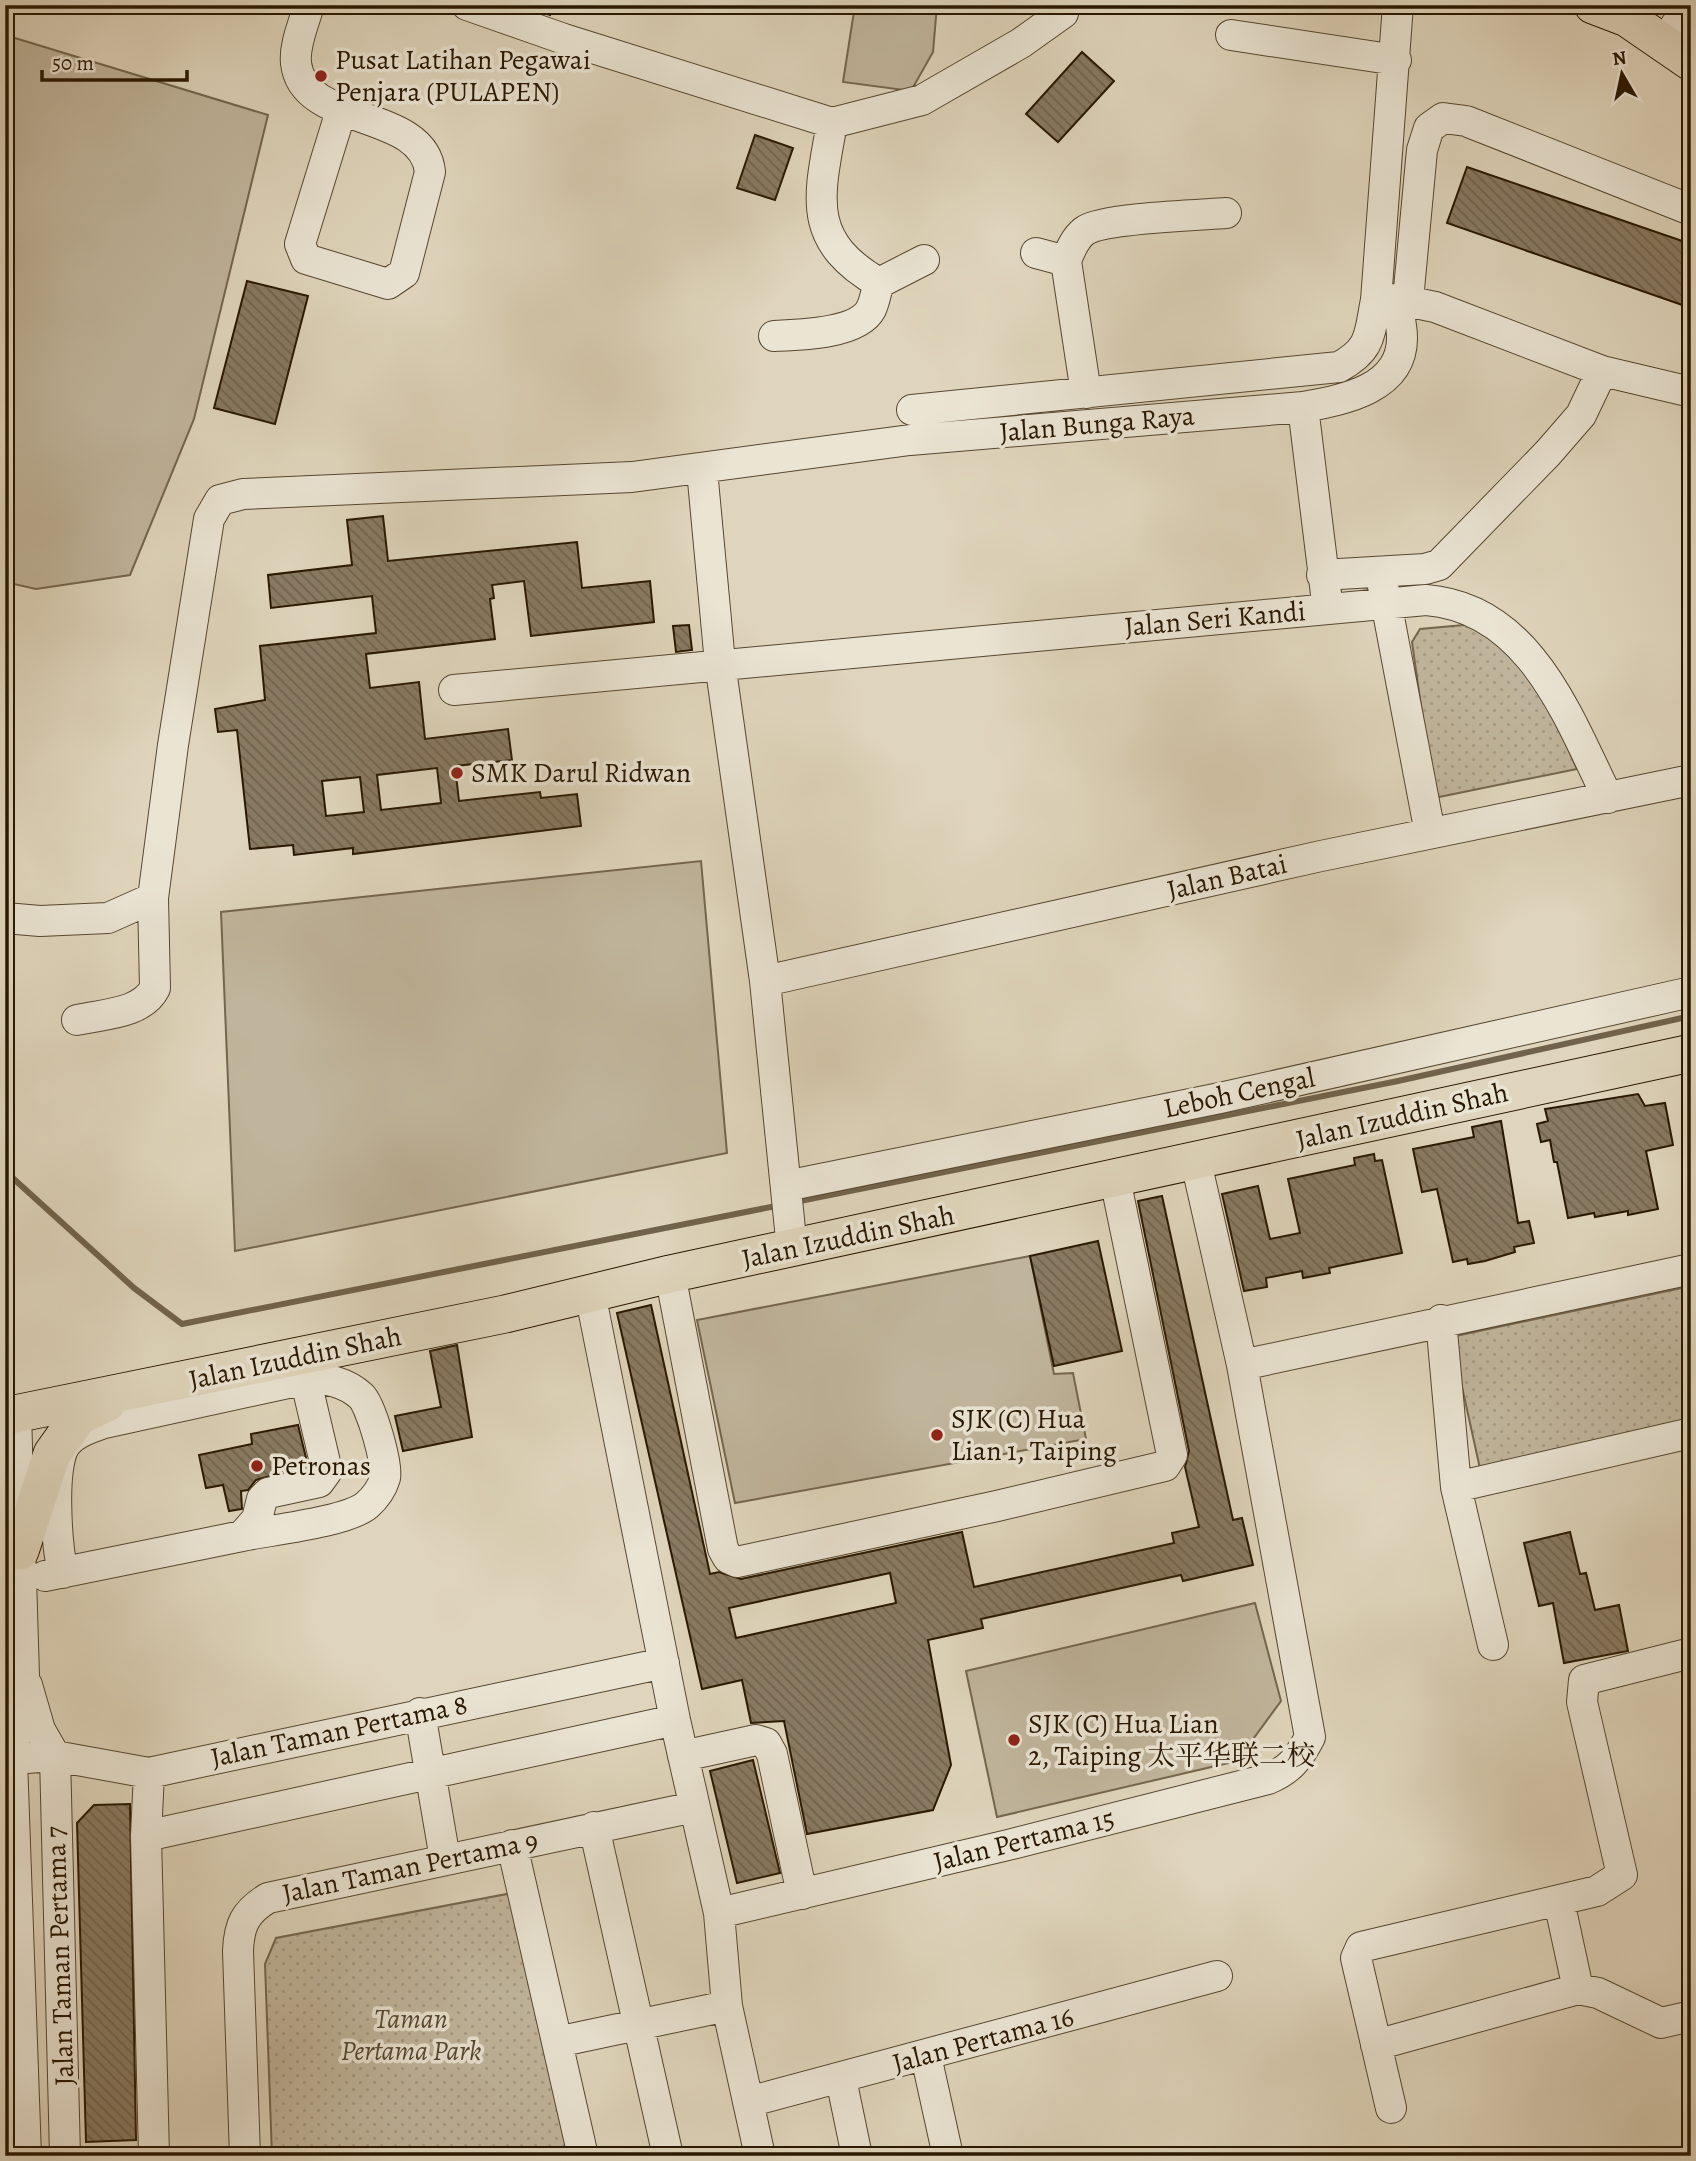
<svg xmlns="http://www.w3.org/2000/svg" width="1696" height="2161" font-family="Alegreya,'Noto Serif SC',serif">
<defs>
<pattern id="grass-dots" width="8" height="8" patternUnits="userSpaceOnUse" patternTransform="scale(1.75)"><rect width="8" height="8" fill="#c0b59c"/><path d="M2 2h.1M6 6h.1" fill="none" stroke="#a59b85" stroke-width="1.8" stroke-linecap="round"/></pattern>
<pattern id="building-back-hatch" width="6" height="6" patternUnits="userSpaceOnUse" patternTransform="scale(1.75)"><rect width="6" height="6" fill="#887a62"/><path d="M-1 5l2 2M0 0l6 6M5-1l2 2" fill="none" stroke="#6f634e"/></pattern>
</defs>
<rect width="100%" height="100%" fill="#dfd5bc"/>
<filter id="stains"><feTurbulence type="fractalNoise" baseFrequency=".00286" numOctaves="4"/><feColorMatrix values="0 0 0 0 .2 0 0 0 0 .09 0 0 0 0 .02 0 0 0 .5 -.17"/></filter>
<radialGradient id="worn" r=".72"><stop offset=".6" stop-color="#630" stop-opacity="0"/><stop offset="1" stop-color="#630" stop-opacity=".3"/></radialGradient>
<!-- grass -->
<path fill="url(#grass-dots)" stroke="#74664e" stroke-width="2" d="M1475,624L1538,681L1577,769L1434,798L1412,642L1420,629Z
M1691,1286V1427L1481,1473L1451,1337Z
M512,1893L574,2156H272L265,1964L276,1938Z"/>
<!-- pitch -->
<path fill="#c0b59c" stroke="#74664e" stroke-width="2" d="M855,5H937L933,52L911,91L843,82Z
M5,35L268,115L194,419L130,575L36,589L5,582Z
M701,861L727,1153L235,1251L221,912Z
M1030,1256L1054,1374L1073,1373L1086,1439L735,1503L697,1320Z
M1255,1603L1281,1701L1237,1761L997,1817L966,1671Z"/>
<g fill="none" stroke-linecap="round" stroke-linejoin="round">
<!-- stream -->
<path stroke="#71634b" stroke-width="6" d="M5,1171L134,1288L182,1324L781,1205
M795,1202L1398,1081L1691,1016"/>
</g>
<!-- building -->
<path fill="url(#building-back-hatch)" stroke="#291801" stroke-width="2" fill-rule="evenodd" d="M521,5H553L550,15Z
M1082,52L1114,81L1058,142L1026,114Z
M755,135L793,148L775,200L737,188Z
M1467,167L1691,244V308L1447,223Z
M247,281L308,296L275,424L214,408Z
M383,516L388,561L577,542L582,588L650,581L654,622L531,636L524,581L492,585L494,598L490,599L495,639L366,654L370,688L419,682L425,739L508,729L512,760L455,766L459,801L540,792L541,798L577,794L581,826L353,854V848L294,855L293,845L250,849L237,730L218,732L215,709L265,700L260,646L376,633L372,596L271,608L268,575L352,565L347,520ZM437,768L441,803L381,810L377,775ZM360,777L364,812L326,816L322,781Z
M689,625L692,650L676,652L673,626Z
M1638,1094L1645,1106L1665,1103L1673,1145L1646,1151L1658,1209L1628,1215V1211L1595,1217L1594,1213L1568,1218L1557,1162H1554L1550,1140L1541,1142L1537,1124L1548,1121L1545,1109Z
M1501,1121L1518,1223L1529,1221L1534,1243L1514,1247L1515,1252L1485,1261L1468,1264L1467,1259L1453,1262L1437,1189L1422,1192L1413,1149L1474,1137L1472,1127Z
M1374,1154L1375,1161L1382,1160L1402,1253L1338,1266L1329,1268L1330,1273L1303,1278L1302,1271L1266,1278L1267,1287L1244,1291L1222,1194L1258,1186L1270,1239L1300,1233L1288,1179L1355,1165L1354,1158Z
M1162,1196L1233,1520L1242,1518L1253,1565L1183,1581L1181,1575L981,1619L983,1628L928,1640L951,1765L933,1810L807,1834L784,1721L751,1723L742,1680L702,1689L617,1313L651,1305L710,1574L719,1572L741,1579L962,1532L974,1587L1174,1543L1172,1533L1199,1527L1185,1467L1189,1451L1138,1201ZM890,1573L896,1603L736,1638L729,1608Z
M1098,1241L1122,1351L1054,1366L1030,1256Z
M457,1345L472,1437L403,1451L395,1416L441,1407L430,1351Z
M298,1425L308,1466L256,1480L248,1490L241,1491L242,1509L229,1511L223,1485L206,1488L199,1455L252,1444L251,1434Z
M1570,1532L1580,1574L1586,1573L1595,1610L1619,1605L1628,1651L1564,1663L1553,1603L1539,1606L1524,1543Z
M753,1760L780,1873L737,1883L710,1771Z
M130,1804L136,2140L86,2142L77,1823L94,1805Z"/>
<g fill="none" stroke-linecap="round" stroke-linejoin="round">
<defs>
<path id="minor" d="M309,5C304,23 294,45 296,63C303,128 424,108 430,172L404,273L388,284L306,259L300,244L341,111
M467,5L564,39L832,123L922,100L1021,43L1063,13L1065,5
M1231,35L1396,60
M1665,42L1689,5
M832,123C819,197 805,240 879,283L924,260
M1036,253L1066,261
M1396,299L1435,307L1602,371L1691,392
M1408,300L1422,150L1429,128L1443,118L1466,121L1691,210
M774,336C798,335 858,334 871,309C875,301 876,291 879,283
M1086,393L1066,261C1070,250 1076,236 1086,230C1105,218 1199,215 1226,213
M1303,407L1326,594
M912,410L1339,367C1372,349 1369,335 1376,300L1398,5
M702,470L720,663L765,981L792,1249
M1322,575L1425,569L1439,565L1548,453L1581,415L1602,371
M1383,586L1430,833
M454,690L1426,600C1530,608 1568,717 1608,798
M5,918L40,921L108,918L153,898
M765,981L1321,856L1691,780
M77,1020C103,1014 142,1014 155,988L153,898L173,745L209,519L220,500L243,494L632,477L910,440L1303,407C1341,400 1403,390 1402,337C1402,325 1398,311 1396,299L1376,300
M786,1186L1220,1098L1691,992
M670,1274L723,1549L728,1558L737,1562L997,1506L1165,1466L1172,1455L1115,1179
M590,1293L675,1720L719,1913L727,2006L760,2156
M1441,1320L1456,1487L1493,1645
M1242,1365L1691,1269
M16,1414L24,1676L12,1759L26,2156
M1456,1487L1691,1433
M63,1573C57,1547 50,1465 66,1444C75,1432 91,1428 104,1423L306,1379C325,1377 347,1383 361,1396C371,1405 388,1465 385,1478C382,1488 375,1498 367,1505C347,1522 271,1530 242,1536
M45,1576L242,1536L257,1519L262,1499L268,1493L319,1482L327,1471L301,1360
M27,1685L40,1730L55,1756
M420,1713L445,1859
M55,1756L65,2156
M683,1756L756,1740L766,1743L772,1754L802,1894
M12,1759L55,1756L149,1773L664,1663
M149,1773L146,1836L154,2156
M594,1827L668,2156
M146,1836L675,1720
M512,1845L583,2156
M1559,1901L1578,1989
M719,1913L1008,1845L1268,1779C1290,1770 1299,1758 1310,1737L1242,1365L1196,1162
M557,2042L727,2006
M1376,2045L1578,1989L1598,1993L1661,2023L1691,2016
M926,2056L948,2156
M841,2079L857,2156
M748,2102L1217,1976
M1391,2108L1356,1958L1361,1947L1597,1891L1622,1875L1582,1702L1584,1680L1691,1653
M245,2156L238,1951C239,1925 245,1912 268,1898L694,1807"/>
<path id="major" d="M1593,5L1627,18L1691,62
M5,1416L505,1314L670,1274L1691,1053
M20,1551L52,1454L79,1416L107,1403"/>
</defs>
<!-- minor casing -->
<use href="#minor" stroke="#564730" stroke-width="32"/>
<!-- major casing -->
<use href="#major" stroke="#291801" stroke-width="39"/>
<!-- minor -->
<use href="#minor" stroke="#eae4d3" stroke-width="30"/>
<!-- major -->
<use href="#major" stroke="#dfd5bc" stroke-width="37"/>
</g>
<!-- markers -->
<g fill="#8f2418" stroke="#eae4d3" stroke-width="2.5">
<circle cx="321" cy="76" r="7"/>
<circle cx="457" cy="773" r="7"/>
<circle cx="937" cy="1435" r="7"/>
<circle cx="257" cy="1466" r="7"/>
<circle cx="1014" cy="1740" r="7"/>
</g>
<g text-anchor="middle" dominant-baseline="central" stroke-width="7" stroke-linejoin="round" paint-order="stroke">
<!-- poi labels -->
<g font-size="28" fill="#291801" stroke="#eae4d3" text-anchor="start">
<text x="335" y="60">Pusat Latihan Pegawai<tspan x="335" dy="32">Penjara (PULAPEN)</tspan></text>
<text x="471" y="773">SMK Darul Ridwan</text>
<text x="951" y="1419">SJK (C) Hua<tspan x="951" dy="32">Lian 1, Taiping</tspan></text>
<text x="271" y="1466">Petronas</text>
<text x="1028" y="1724">SJK (C) Hua Lian<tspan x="1028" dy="32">2, Taiping 太平华联二校</tspan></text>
</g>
<!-- street labels -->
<g font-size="28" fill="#291801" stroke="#eae4d3">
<text transform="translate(1097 424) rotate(-5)">Jalan Bunga Raya</text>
<text transform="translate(1215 619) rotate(-5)">Jalan Seri Kandi</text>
<text transform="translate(1227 877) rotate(-13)">Jalan Batai</text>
<text transform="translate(1239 1093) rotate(-12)">Leboh Cengal</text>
<text transform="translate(1402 1116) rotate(-13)">Jalan Izuddin Shah</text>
<text transform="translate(848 1237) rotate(-12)">Jalan Izuddin Shah</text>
<text transform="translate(295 1358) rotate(-12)">Jalan Izuddin Shah</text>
<text transform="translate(339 1731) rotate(-12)">Jalan Taman Pertama 8</text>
<text transform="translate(1024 1840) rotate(-14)">Jalan Pertama 15</text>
<text transform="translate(410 1867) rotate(-12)">Jalan Taman Pertama 9</text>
<text transform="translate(60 1956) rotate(-92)">Jalan Taman Pertama 7</text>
<text transform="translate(983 2040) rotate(-15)">Jalan Pertama 16</text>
</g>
<!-- park labels -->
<g font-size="28" font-style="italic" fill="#564730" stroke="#eae4d3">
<text x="411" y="2019">Taman<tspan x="411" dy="32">Pertama Park</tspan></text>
</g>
</g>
<!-- margin -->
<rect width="1696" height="2161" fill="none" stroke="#dfd5bc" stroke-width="28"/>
<rect x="7" y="7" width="1682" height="2147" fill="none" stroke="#291801" stroke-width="3.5"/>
<rect x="14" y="14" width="1668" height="2133" fill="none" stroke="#291801" stroke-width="2"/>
<!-- north arrow -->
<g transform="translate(1622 74) rotate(351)" stroke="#eae4d3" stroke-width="5" paint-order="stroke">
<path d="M0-5L12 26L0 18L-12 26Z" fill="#291801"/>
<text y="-10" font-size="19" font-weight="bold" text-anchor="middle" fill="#291801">N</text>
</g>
<!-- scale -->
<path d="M42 70v10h145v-10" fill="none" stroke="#291801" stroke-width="3.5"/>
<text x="52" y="70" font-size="21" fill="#291801" stroke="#eae4d3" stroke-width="5" paint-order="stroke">50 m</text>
<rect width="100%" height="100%" filter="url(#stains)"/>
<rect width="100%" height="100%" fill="url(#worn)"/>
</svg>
